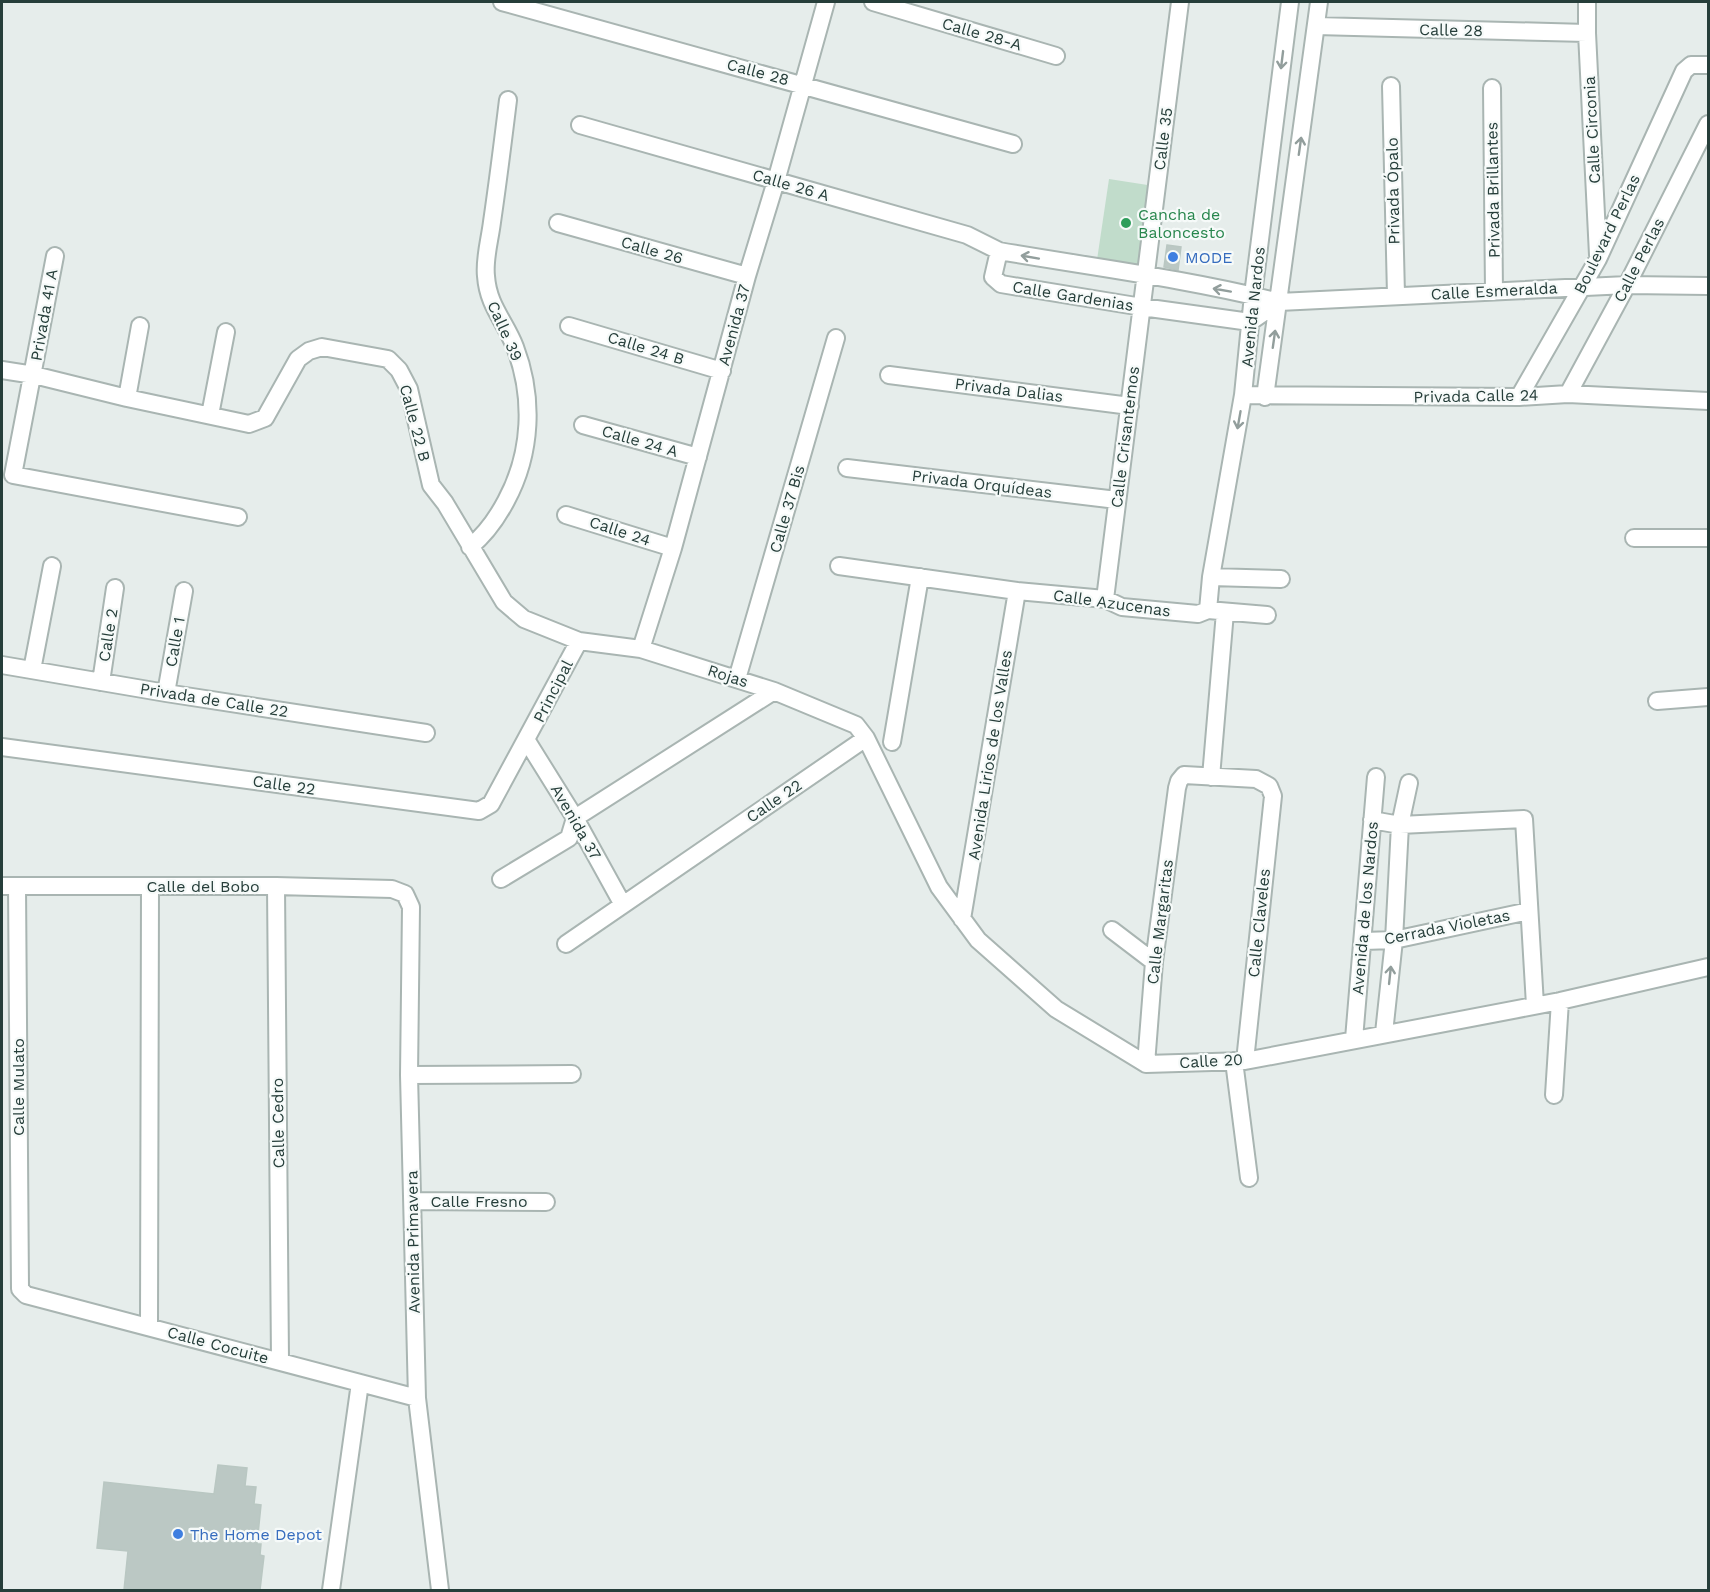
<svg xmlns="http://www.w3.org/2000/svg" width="1710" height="1592" font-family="'Work Sans',sans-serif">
<rect width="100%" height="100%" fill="#e6edeb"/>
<!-- green -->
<path fill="#c1dccb" d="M1109,179L1154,186L1143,267L1097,260Z"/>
<!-- building -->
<path fill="#bbc8c4" stroke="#b9c7c2" stroke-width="1.5" d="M1167,245L1181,247L1178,270L1164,267Z
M218,1465L247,1468L245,1486L256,1487L254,1504L261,1505L257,1544H261L260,1555L264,1556L260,1590H124L128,1551L97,1548L104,1482L214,1494Z"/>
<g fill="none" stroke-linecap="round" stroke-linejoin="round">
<defs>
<path id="minor" d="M502,2L1013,144
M873,2L1056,56
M1587,2V33L1598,255
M1316,26L1587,33
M1391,86L1396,295
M1492,88L1494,292
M580,125L967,235L999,251
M558,223L747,276
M55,256L13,475L238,517
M1279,302L1250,322L1142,307L1001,284L993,277L999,251C1092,267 1188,279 1279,302L1627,285L1708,286
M569,326L722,371
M2,370L34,375L127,398L249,424L265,418L298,359L309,351L322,347L388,359L399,370L409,389L431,485L445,503L504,602L524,619L579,641L641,649L774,691L856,725L866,738L939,887L978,940L1056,1009L1146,1064L1245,1061L1560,1001L1708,967
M889,375L1130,406
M1568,394L1627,285L1708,124
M1243,395L1519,397L1568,394L1708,401
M1265,397L1319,2
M1519,397L1598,259L1684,71L1691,65H1708
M127,398L140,326
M210,415L226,332
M583,425L698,457
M847,468L1117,500
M566,515L673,548
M1634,538H1708
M470,547C486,534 497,518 506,501C532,453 534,397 515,347C505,321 488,306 486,276C484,259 490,239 492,222C498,181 503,141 508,100
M839,566L1017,591L1105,599L1122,607L1198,614L1208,610L1267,615
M1211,577L1281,579
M1105,599L1180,2
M1208,610L1211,577L1243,395L1253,295L1290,2
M641,649L673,548L747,276L776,181L826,2
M2,665L166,693L426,733
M32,670L52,566
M737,679L836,338
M101,682L115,588
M166,693L184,591
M1657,701L1708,697
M527,741L575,818L623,905
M892,742L920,577
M2,747L479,811L491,804L579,641
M1211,777L1225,612
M1372,820L1400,825L1524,819L1535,1005
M501,879L569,838L575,818L774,691
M2,886H276L392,889L405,894L411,907L409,1075L417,1398L440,1590
M17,886L20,1289L26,1295L417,1398
M276,886L280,1361
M962,919L1017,591
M1112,930L1154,962
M1364,941L1394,940L1529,911
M566,944L866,738
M1384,1033L1394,940L1400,825L1409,783
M1354,1039L1376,777
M1234,1061L1249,1178
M1146,1064L1154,962L1177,788L1179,781L1184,775L1256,779L1269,786L1273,796L1245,1061
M409,1075L572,1074
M1554,1095L1560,1001
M413,1201L546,1202
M149,1327L150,886
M331,1590L360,1383"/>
</defs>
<!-- minor casing -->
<use href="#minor" stroke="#a9b5b2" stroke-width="20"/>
<!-- minor -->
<use href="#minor" stroke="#fff" stroke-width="16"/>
</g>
<!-- one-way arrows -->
<defs><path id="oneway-shaft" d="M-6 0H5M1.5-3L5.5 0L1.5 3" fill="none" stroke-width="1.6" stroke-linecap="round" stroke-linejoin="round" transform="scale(1.5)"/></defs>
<g stroke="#929e9c">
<use href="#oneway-shaft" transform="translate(1282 60) rotate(97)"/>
<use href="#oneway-shaft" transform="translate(1300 146) rotate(-82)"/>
<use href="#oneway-shaft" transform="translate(1030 257) rotate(-170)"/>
<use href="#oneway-shaft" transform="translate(1222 290) rotate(-170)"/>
<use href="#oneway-shaft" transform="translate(1274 339) rotate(-82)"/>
<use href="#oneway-shaft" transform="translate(1239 420) rotate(100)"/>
<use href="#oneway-shaft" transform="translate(1390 975) rotate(-84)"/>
</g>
<!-- markers -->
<circle fill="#2e9e5b" stroke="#f6faf9" stroke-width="2" cx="1126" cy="223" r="6"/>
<g fill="#3f7fe0" stroke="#f6faf9" stroke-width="2">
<circle cx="1173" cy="257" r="6"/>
<circle cx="178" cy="1534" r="6"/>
</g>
<g text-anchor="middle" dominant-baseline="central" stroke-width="4.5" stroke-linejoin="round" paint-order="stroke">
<!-- street labels -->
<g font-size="16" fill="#263e3a" stroke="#f6faf9">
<text transform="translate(1451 30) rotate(1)">Calle 28</text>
<text transform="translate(982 34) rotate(16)">Calle 28-A</text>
<text transform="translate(758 72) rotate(15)">Calle 28</text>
<text transform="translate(1592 130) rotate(-93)">Calle Circonia</text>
<text transform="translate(1163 139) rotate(-83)">Calle 35</text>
<text transform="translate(791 185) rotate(16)">Calle 26 A</text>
<text transform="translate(1493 190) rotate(-91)">Privada Brillantes</text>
<text transform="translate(1393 191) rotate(-91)">Privada Ópalo</text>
<text transform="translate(1607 234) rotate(-64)">Boulevard Perlas</text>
<text transform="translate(652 250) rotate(16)">Calle 26</text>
<text transform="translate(1639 260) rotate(-63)">Calle Perlas</text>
<text transform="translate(1494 291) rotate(-3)">Calle Esmeralda</text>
<text transform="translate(1073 296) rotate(9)">Calle Gardenias</text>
<text transform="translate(1253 307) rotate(-84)">Avenida Nardos</text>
<text transform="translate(44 315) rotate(-80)">Privada 41 A</text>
<text transform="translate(734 325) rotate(-75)">Avenida 37</text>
<text transform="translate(505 331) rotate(66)">Calle 39</text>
<text transform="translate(646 348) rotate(17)">Calle 24 B</text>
<text transform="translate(1009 390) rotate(7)">Privada Dalias</text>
<text transform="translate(1476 396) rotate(-1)">Privada Calle 24</text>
<text transform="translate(415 423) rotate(75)">Calle 22 B</text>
<text transform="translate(1125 437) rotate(-83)">Calle Crisantemos</text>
<text transform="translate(640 441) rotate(16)">Calle 24 A</text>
<text transform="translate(982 484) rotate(7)">Privada Orquídeas</text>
<text transform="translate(787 509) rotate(-74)">Calle 37 Bis</text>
<text transform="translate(620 531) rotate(18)">Calle 24</text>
<text transform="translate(1112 603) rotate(8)">Calle Azucenas</text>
<text transform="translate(108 635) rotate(-81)">Calle 2</text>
<text transform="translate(175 642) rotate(-80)">Calle 1</text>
<text transform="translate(728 676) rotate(18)">Rojas</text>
<text transform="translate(553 691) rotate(-63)">Principal</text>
<text transform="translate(214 700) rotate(9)">Privada de Calle 22</text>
<text transform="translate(990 755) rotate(-81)">Avenida Lirios de los Valles</text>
<text transform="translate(284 785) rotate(8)">Calle 22</text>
<text transform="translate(774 801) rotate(-34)">Calle 22</text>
<text transform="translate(576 822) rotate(60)">Avenida 37</text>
<text x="203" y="886">Calle del Bobo</text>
<text transform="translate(1365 908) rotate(-85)">Avenida de los Nardos</text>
<text transform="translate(1160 922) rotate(-83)">Calle Margaritas</text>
<text transform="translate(1259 923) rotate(-84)">Calle Claveles</text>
<text transform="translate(1447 927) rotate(-11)">Cerrada Violetas</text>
<text transform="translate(1211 1061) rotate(-3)">Calle 20</text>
<text transform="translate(18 1087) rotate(-90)">Calle Mulato</text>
<text transform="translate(278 1123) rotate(-91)">Calle Cedro</text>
<text x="479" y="1201">Calle Fresno</text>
<text transform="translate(413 1242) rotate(-91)">Avenida Primavera</text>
<text transform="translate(218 1345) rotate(15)">Calle Cocuite</text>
</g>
<!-- leisure labels -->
<g font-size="16" fill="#27864d" stroke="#f6faf9" text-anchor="start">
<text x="1138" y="214">Cancha de<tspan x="1138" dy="18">Baloncesto</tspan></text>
</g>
<!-- shop labels -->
<g font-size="16" fill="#366cbe" stroke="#f6faf9" text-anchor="start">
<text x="1185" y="257">MODE</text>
<text x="190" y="1534">The Home Depot</text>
</g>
</g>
<!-- border -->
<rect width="1710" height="1592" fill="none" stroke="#263e3a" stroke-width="6"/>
</svg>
